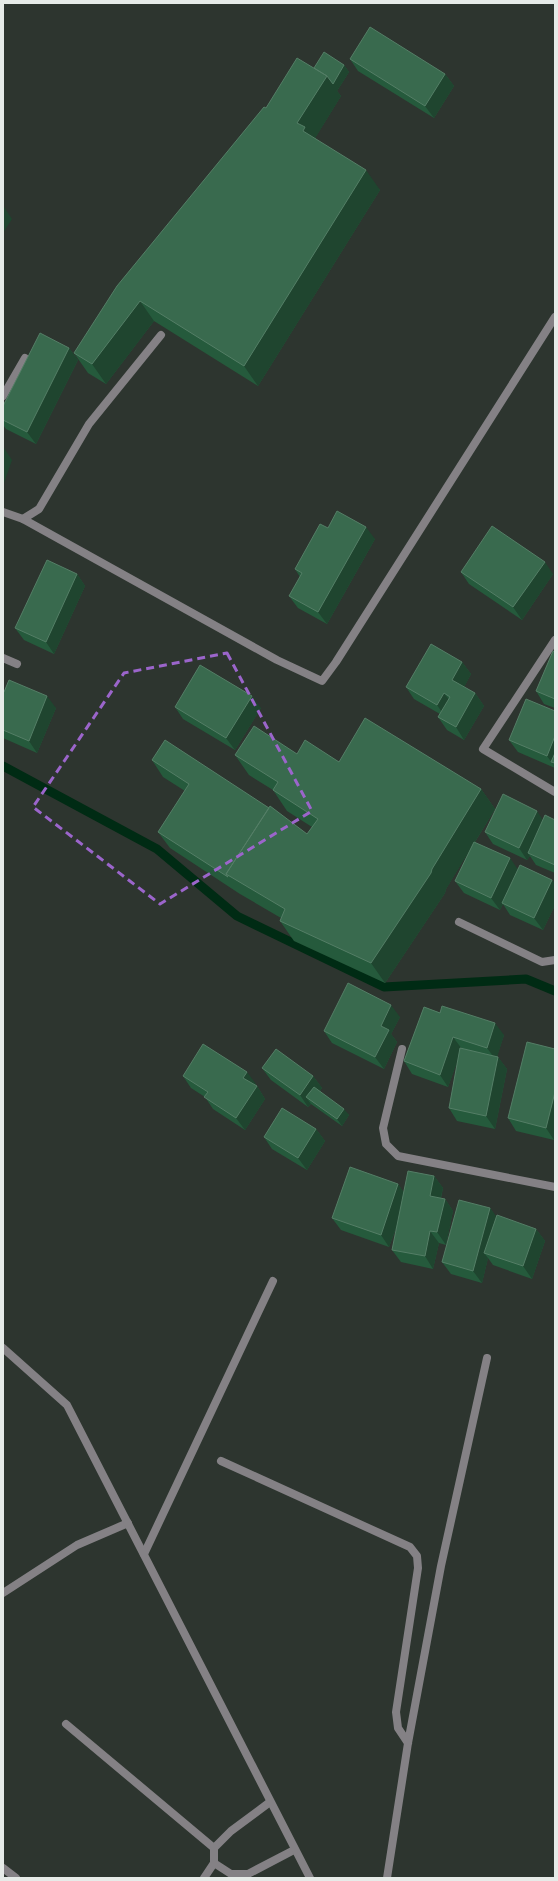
<svg xmlns="http://www.w3.org/2000/svg" width="558" height="1881" font-family="Overpass,sans-serif">
<rect width="100%" height="100%" fill="#2d352f"/>
<g fill="none" stroke-linecap="round" stroke-linejoin="round">
<!-- stream -->
<path stroke="#002b14" stroke-width="9" d="M3,766L157,849L237,916L384,987L526,979L555,991"/>
<!-- service -->
<path stroke="#848185" stroke-width="8" d="M3,396L25,358
M23,519L39,509L89,424L161,335
M3,658L17,664
M221,1461L410,1547L417,1556L418,1568L396,1712L398,1728L408,1743
M387,1878L408,1743L441,1566L487,1358"/>
<!-- minor -->
<path stroke="#848185" stroke-width="8" d="M3,512L23,519L277,660L322,681L336,662L555,317
M555,640L483,749L555,792
M459,922L542,962L555,960
M402,1049L383,1128L386,1144L398,1156L555,1187
M144,1554L273,1281
M3,1593L77,1545L128,1523
M66,1724L214,1848
M270,1802L231,1831L214,1848V1863L231,1874H248L294,1850
M3,1868L16,1878
M204,1878L214,1863"/>
<!-- tertiary -->
<path stroke="#848185" stroke-width="8" d="M3,1348L67,1405L310,1878"/>
</g>
<!-- wall -->
<path fill="#255a3c" d="M350,59L445,74L454,86L434,118L358,71Z
M344,65L349,72L337,91L341,96L315,138L380,190L258,386L154,321L106,384L88,373L74,353L266,108L314,68Z
M69,348L78,360L36,444L6,429L3,425V406Z
M328,528L375,539L327,624L298,608L289,596L300,577L295,569Z
M461,572L553,574L522,620L469,584Z
M77,574L85,586L54,654L24,640L15,628Z
M555,652V708L544,704L536,691Z
M462,662L471,674L464,687L475,693L484,706L464,740L447,730L438,717L440,714L414,699L406,687Z
M3,692L56,708L37,753L3,738Z
M175,707L261,708L235,750L183,719Z
M555,711V768L518,752L509,740Z
M297,754L339,762L481,789L495,809L475,842L518,869L552,880L555,884V905L543,930L510,915L503,904L500,910L464,893L455,881L470,849L446,889L445,893L385,983L294,941L280,921L281,918L240,894L170,848L158,832L185,791L163,777L152,760L307,834L312,827L287,811L273,790L249,775L235,755Z
M543,820H555V873L536,865L530,856L527,860L493,844L485,832Z
M424,1007L504,1035L497,1056L507,1069L495,1129L457,1121L449,1108L458,1059L448,1087L412,1074L404,1061Z
M400,1017L391,1034L397,1042L384,1069L332,1043L324,1031Z
M555,1049V1138L554,1140L516,1131L508,1118Z
M262,1068L313,1076L322,1088L320,1091L349,1115L342,1126L311,1104L308,1107L271,1080Z
M183,1076L256,1084L255,1085L257,1086L265,1099L245,1130L213,1109L205,1097L191,1088Z
M316,1129L325,1141L307,1170L272,1149L264,1137Z
M434,1176L443,1188L441,1198L445,1199L453,1211L446,1245L439,1243L433,1269L401,1262L392,1250L398,1223L389,1247L341,1230L332,1218L398,1184L404,1193Z
M490,1208L496,1217L536,1229L545,1241L532,1279L493,1265L488,1258L482,1283L451,1274L442,1262Z"/>
<!-- shaded-wall -->
<path fill="#1f452f" d="M344,65L349,72L337,91L341,96L314,140L317,151L297,123L327,76Z
M445,74L454,86L434,118L425,106Z
M366,170L380,190L258,386L244,366Z
M4,207L12,219L3,233V208Z
M140,301L154,321L106,384L92,364Z
M69,348L78,360L36,444L27,432Z
M4,448L12,460L3,486V450Z
M366,527L375,539L327,624L318,612Z
M545,562L553,574L522,620L513,607Z
M77,574L85,586L54,654L46,642Z
M462,662L471,674L461,693L452,680Z
M444,693L453,705L446,718L437,705Z
M475,693L484,706L464,740L456,727Z
M47,696L56,708L37,753L29,741Z
M252,696L261,708L235,750L226,738Z
M555,736V763L551,762L555,767L547,756Z
M481,789L495,809L446,889L445,893L385,983L371,963L432,869Z
M537,811L545,823L528,853L530,856L527,860L519,848Z
M510,858L519,871L502,903L503,904L500,910L491,898Z
M552,880L555,884V905L543,930L534,918Z
M391,1005L400,1017L391,1034L397,1042L384,1069L375,1057L381,1026Z
M495,1023L504,1035L496,1060L487,1048Z
M453,1037L462,1049L448,1087L440,1075Z
M498,1057L507,1069L495,1129L486,1116Z
M247,1072L256,1084L252,1090L243,1078Z
M313,1076L322,1088L312,1101L306,1097L311,1104L308,1107L300,1095Z
M257,1086L265,1099L245,1130L236,1118Z
M555,1092V1138L554,1140L546,1128Z
M344,1109L349,1115L342,1126L337,1119Z
M316,1129L325,1141L307,1170L298,1158Z
M434,1176L443,1188L438,1208L430,1196Z
M398,1184L407,1197L389,1247L381,1235Z
M445,1199L453,1211L446,1245L437,1232Z
M490,1208L499,1220L484,1253L488,1258L482,1283L473,1271Z
M536,1229L545,1241L532,1279L523,1266Z
M430,1231L439,1243L433,1269L425,1256Z"/>
<!-- building -->
<path fill="#396a4e" stroke="#547e66" d="M370,27L445,74L425,106L350,59Z
M324,52L344,65L333,84L327,76L314,68Z
M297,58L327,76L297,123L305,127L303,131L366,170L244,366L140,301L92,364L74,353L117,286L264,107L266,108Z
M40,333L69,348L27,432L3,420V406Z
M337,511L366,527L318,612L289,596L302,573L295,569L320,524L328,528Z
M492,526L545,562L513,607L461,572Z
M47,560L77,574L46,642L15,628Z
M431,644L462,662L452,680L475,693L456,727L438,717L450,697L444,693L437,705L406,687Z
M553,651L555,652V699L536,691Z
M200,665L252,696L226,738L175,707Z
M9,680L47,696L29,741L3,730V692H4Z
M526,699L555,711V736L547,756L509,740Z
M365,718L481,789L432,869L431,873L371,963L280,921L285,909L226,874L270,806L307,834L318,819L273,790L278,782L235,755L254,726L297,754L305,740L339,762Z
M165,740L269,808L226,874L228,877L158,832L189,784L152,760Z
M555,753V763L551,762Z
M503,794L537,811L519,848L485,832Z
M545,815L555,820V865L528,853Z
M474,842L510,858L491,898L455,881Z
M520,865L552,880L534,918L502,903Z
M348,983L391,1005L381,1026L389,1030L375,1057L324,1031Z
M442,1006L495,1023L487,1048L453,1037L440,1075L404,1061L424,1007L440,1013Z
M527,1042L555,1049V1092L546,1128L508,1118Z
M203,1044L247,1072L243,1078L257,1086L236,1118L204,1097L208,1092L183,1076Z
M460,1048L498,1057L486,1116L449,1108Z
M276,1049L313,1076L300,1095L262,1068Z
M314,1087L344,1109L337,1119L306,1097Z
M282,1108L316,1129L298,1158L264,1137Z
M350,1167L398,1184L381,1235L332,1218Z
M408,1171L434,1176L430,1196L445,1199L437,1232L430,1231L425,1256L392,1250Z
M459,1200L490,1208L473,1271L442,1262Z
M497,1215L536,1229L523,1266L484,1253Z"/>
<!-- marked area -->
<path fill="none" stroke="#9b65cb" stroke-width="3" stroke-dasharray="8 5" stroke-linejoin="round" d="M227,653L312,811L160,904L33,807L124,673Z"/>
<!-- border -->
<rect width="558" height="1881" fill="none" stroke="#e6ebe8" stroke-width="8"/>
</svg>
